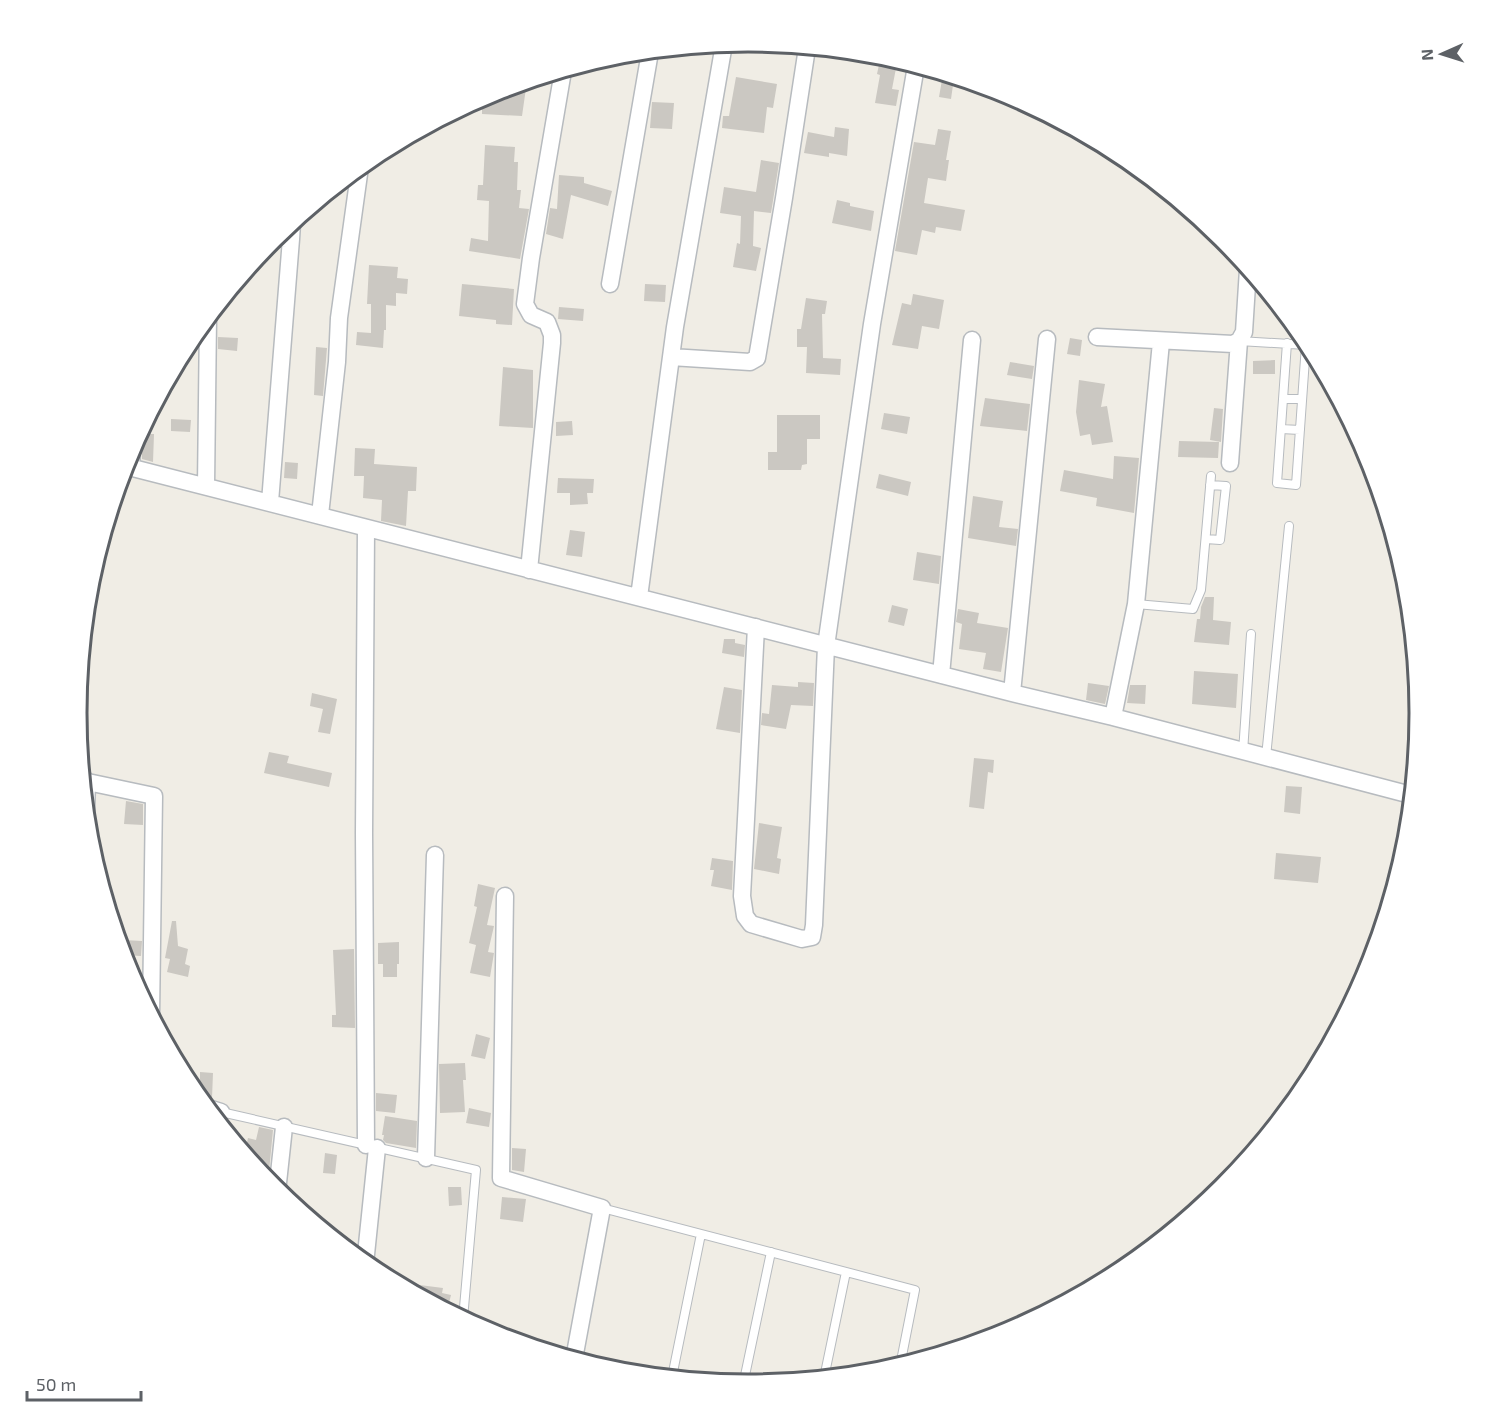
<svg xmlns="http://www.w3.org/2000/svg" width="1496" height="1427" font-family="'Exo 2',sans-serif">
<rect width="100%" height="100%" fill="#f0ede5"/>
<!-- building -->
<path fill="#cbc8c2" d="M880,60L897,63L892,89L899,90L896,106L875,103L880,75L877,74Z
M943,74L954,78L951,99L939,97Z
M736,77L777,84L773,108L767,107L764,133L722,128L723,116H729Z
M509,88H526L522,116L482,114V98Z
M652,102L674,103L672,129L650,128Z
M835,127L849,129L847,156L829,153V157L804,153L808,132L834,137Z
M938,129L951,131L946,160H949L946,181L928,178L924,203L965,210L961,231L936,227L935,233L922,230L917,255L895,251L914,142L935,145Z
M485,145L515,147L514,162H518L517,190H521L519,208L529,209L520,259L469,251L471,238L488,241L489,201L477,200L478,185H483Z
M761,160L779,163L771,213L754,211L753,246L761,248L756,271L733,267L737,243L740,244L741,216L720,213L724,187L756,192Z
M559,175L584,177V183L612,191L608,206L571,195L563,239L546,234L550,208L557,209Z
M837,200L850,203V206L874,211L871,231L832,223Z
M369,265L398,267L397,278L408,279L407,294L396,293V306L386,305V330H384L383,348L356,345L357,332L371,333V304H367Z
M462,284L514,289L512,325L496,324V320L459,316Z
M645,284L666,285L665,302L644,301Z
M913,294L944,300L939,329L922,326L918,349L892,345L902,303L911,305Z
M806,298L827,301L825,314H822L823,358L841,359L840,375L806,373L807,347H797V329H801Z
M559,307L584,309L583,321L558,319Z
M218,337L238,338L237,351L218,349Z
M1070,338L1082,340L1080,356L1067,354Z
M316,347L327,348L323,396L314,395Z
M1275,360V374H1253V361Z
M1010,362L1034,366L1032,379L1007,375Z
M503,367L533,370V428L499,426Z
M1079,380L1105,384L1101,407L1107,406L1113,442L1092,445L1090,434L1080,436L1076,412Z
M985,398L1030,404L1027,431L980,426Z
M1214,408L1223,409L1221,442L1210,440Z
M884,413L910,417L907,434L881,429Z
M777,415H820V439H807V464L802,465L801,470H768V452H777Z
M171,419L191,420L190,432L171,431Z
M572,421L573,435L556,436V422Z
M141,434H154L153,462L142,459Z
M1179,441L1219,442L1218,458L1178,457Z
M355,448L375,449L374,464L417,467L416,491H408L406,526L381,521L382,500L363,498L364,476H354Z
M1114,456L1139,458L1134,513L1096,506L1097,498L1060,491L1064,470L1113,479Z
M285,462L298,463L297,479L284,478Z
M879,474L911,482L908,496L876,488Z
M558,478L594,479L593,493H587L588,504L570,505V493H557Z
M973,496L1003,501L999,527L1018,529L1016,546L968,538Z
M570,530L585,532L582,557L566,555Z
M917,552L941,556L939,584L913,580Z
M1205,597H1214L1213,620L1231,622L1229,645L1194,642L1197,619H1200L1201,607Z
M892,605L908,609L904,626L888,622Z
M958,609L979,613L977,623L1008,628L1001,672L983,669L986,653L959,649L962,624L956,622Z
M724,639H735V643L745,645L744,657L722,653Z
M1194,671L1238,674L1236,708L1192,704Z
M798,682L814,683L813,706L791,705L786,729L761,725L762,713L769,714L772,685L798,687Z
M1088,683L1109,686L1105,704L1086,700Z
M1130,685H1146L1145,704L1127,703Z
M724,687L742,690L740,733L716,729Z
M312,693L337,699L330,734L318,732L323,709L310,706Z
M269,752L289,756L287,763L332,773L329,787L264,773Z
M974,758L994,760L993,773L988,772L984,809L969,807Z
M1286,786L1302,787L1300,814L1284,812Z
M126,801L143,804V825L124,824Z
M759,823L782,827L777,858L781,859L779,874L754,869Z
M1276,853L1321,857L1318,883L1274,879Z
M712,858L733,861L732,890L711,886L714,870H710Z
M478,884L495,888L487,925L494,926L488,952L494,953L490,977L470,973L476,945L469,943L477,907L474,906Z
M172,921H176L178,946L188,949L185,964L190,966L188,977L167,972L170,959L165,958Z
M124,940L142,941L141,956L123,955Z
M399,942V964H397V977H383V964H378V943Z
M354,949L355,1028L332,1027V1015H336L333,950Z
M476,1034L490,1038L485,1059L471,1056Z
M465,1063L466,1080H463L465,1112L440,1113L439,1064Z
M200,1072L213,1073L212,1098H200Z
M376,1093L397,1095L395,1113L376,1111Z
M469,1108L491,1113L489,1127L466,1123Z
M385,1116L417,1121L416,1148L386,1143L383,1140L384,1135H382Z
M259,1127L273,1130L268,1182L249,1159L251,1153L245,1151L248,1138L256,1140Z
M512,1148L526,1149L524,1172L512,1170Z
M325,1153L337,1155L335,1174L323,1173Z
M448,1187H461L462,1205L449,1206Z
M502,1197L526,1199L523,1222L500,1219Z
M396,1282L443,1288L442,1293L451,1295L447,1311Z"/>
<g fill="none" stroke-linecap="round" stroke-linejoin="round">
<defs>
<path id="lane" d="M1239,341L1306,345L1296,485L1277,483L1287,343
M1283,399H1302
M1281,429L1300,430
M1206,539L1220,540L1226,486L1210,485
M1136,604L1193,609L1201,590L1211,476
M1243,752L1251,634
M1266,757L1289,526
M220,1124L221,1112L476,1170L463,1319
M602,1208L915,1290L900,1366
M672,1377L701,1234
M824,1378L846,1272
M743,1385L771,1252"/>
<path id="street" d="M274,238L291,239L292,223
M610,284L650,52
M1097,337L1233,344L1239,341L1244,332L1248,269
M671,357L750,362L757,358L784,198L807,48
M1230,463L1239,341
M125,466L1012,693L1113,717L1411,795
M131,467L132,448
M206,486L208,318
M270,502L291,239
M320,515L337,362L339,318L360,167
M529,570L552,343V335L547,322L531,315L525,304L531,258L563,71
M639,597L675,327L724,44
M756,627L742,896L745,916L751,924L802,939L812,937L814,925L826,646L872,324L916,66
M941,675L972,340
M1012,693L1047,339
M1113,717L1136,604L1161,342
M83,781L154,796L151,1015
M86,814L87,781
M505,896L501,1178L602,1208L574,1359
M208,1108L221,1112
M366,1145L364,833L366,528
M426,1158L435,855
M277,1192L284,1127
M365,1264L377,1148"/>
</defs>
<!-- lane casing -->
<use href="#lane" stroke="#b7bbbf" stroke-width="10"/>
<!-- street casing -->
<use href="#street" stroke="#b7bbbf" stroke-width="19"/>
<!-- lane -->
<use href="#lane" stroke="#fff" stroke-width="8"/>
<!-- street -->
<use href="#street" stroke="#fff" stroke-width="16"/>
</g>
<!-- crop -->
<path d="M0 0H1496V1427H0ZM87 713a661 661 0 1 1 1322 0a661 661 0 1 1-1322 0Z" fill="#fff" fill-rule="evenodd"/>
<path fill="none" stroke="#5d6166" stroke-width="3" d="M87 713a661 661 0 1 1 1322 0a661 661 0 1 1-1322 0Z"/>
<!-- north arrow -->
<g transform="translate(1442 54) rotate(267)" stroke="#ffffff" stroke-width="4.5" paint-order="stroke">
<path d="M0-4.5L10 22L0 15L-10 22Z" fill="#5d6166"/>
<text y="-9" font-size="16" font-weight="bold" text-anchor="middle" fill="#5d6166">N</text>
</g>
<!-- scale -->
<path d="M27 1391v9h114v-9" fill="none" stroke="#5d6166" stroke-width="3"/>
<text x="36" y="1391" font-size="18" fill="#5d6166" stroke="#ffffff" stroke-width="4.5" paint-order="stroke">50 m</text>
</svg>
